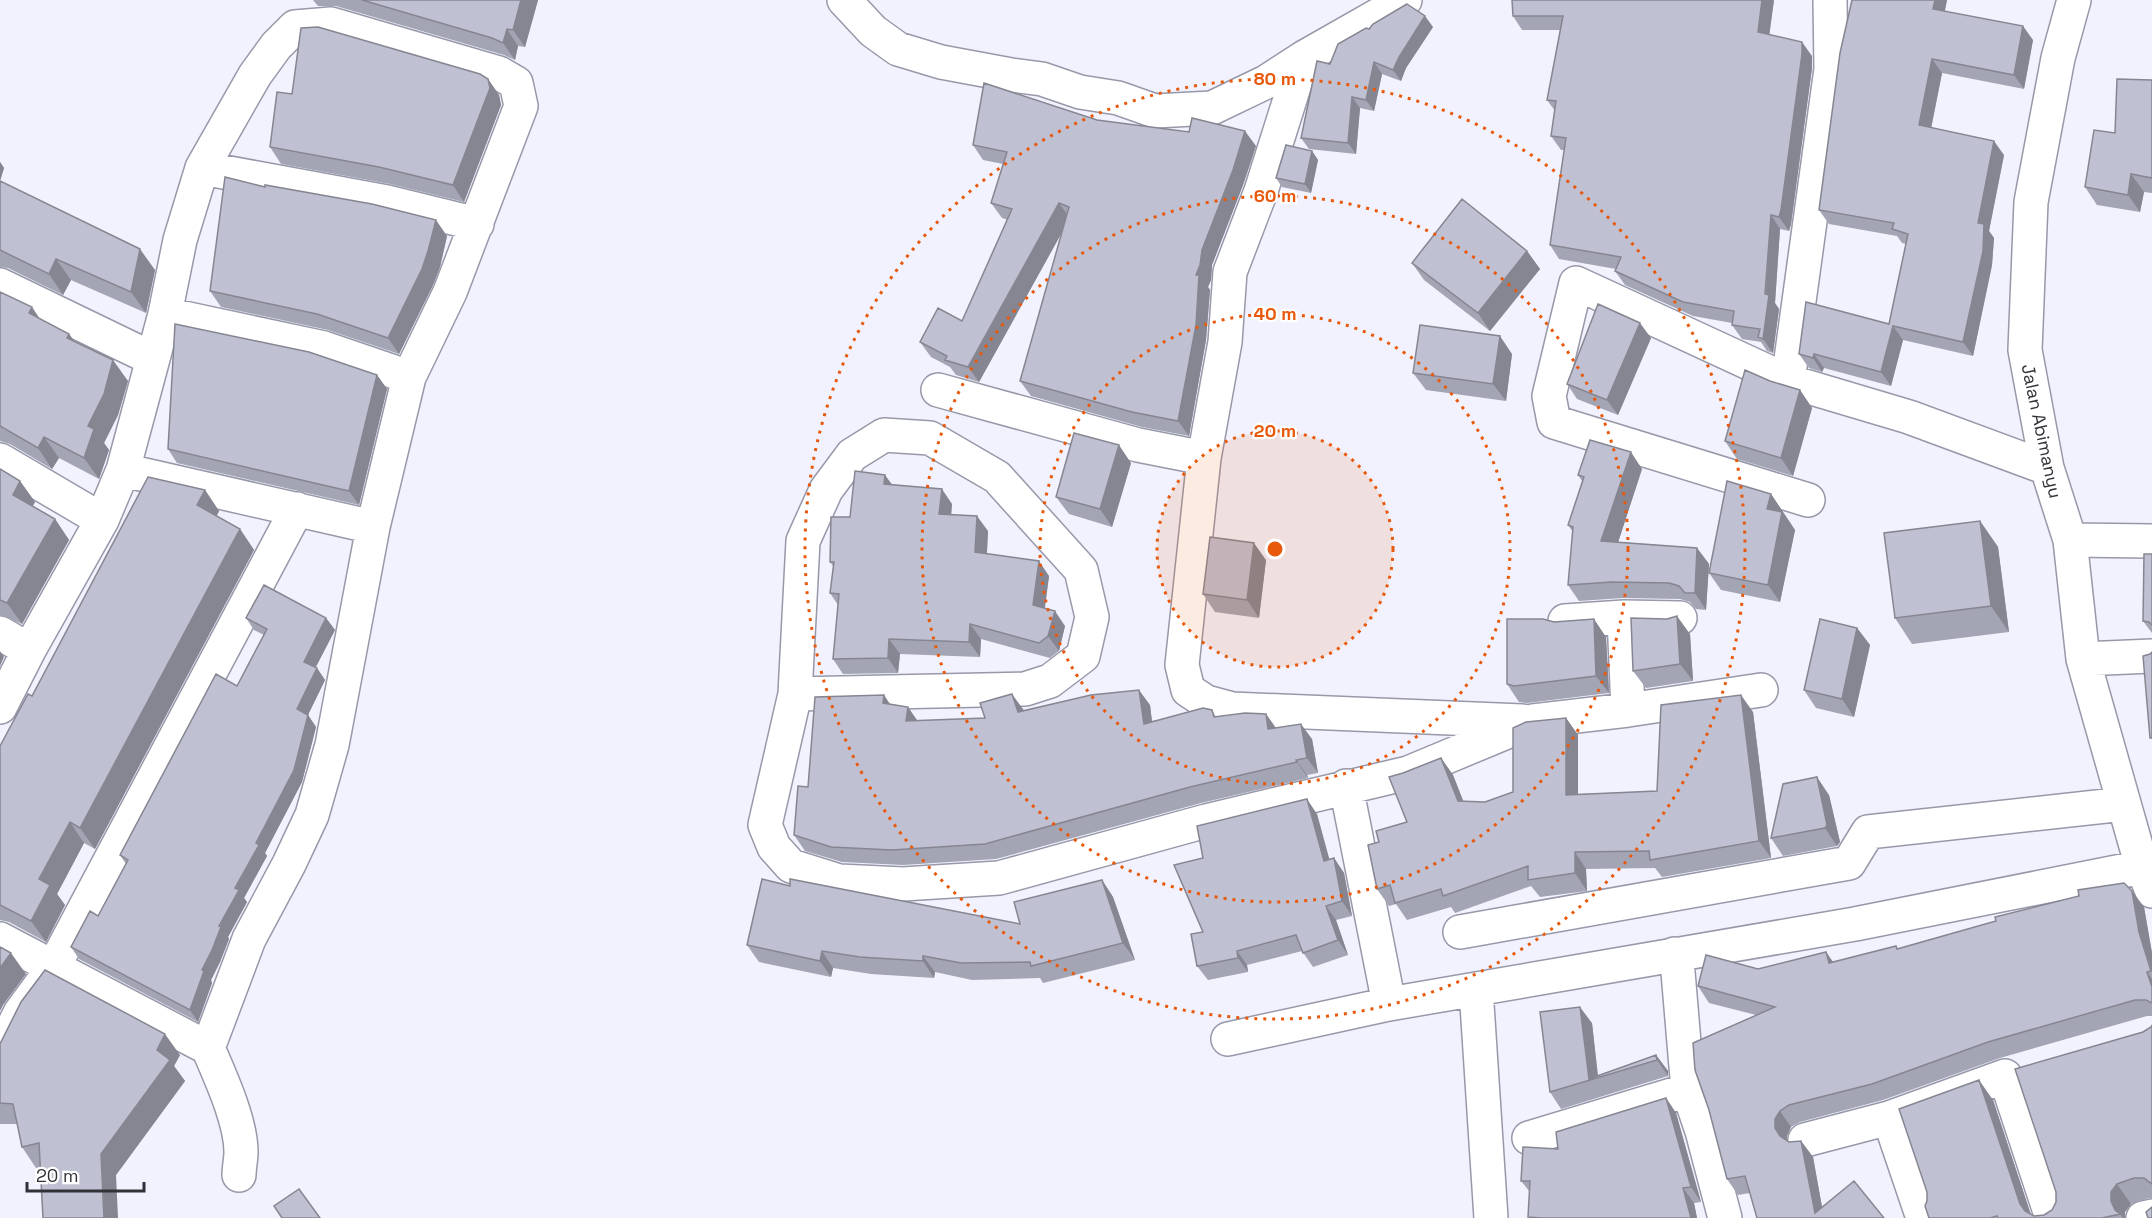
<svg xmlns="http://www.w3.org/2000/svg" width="2152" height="1218" font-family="'Space Grotesk',sans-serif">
<rect width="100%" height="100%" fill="#f1f2fd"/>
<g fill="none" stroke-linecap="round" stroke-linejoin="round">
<defs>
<path id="minor" d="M844,0L873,31L898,49L941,62L1011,75L1042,79L1080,92L1118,98L1155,111L1212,108L1266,82L1303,58
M2074,0L2058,58L2031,202L2025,350L2047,468L2070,540L2083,659L2142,867L2152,891
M202,168L387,202L477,224
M0,285L153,359
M165,314L324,348L409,377
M1788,381L1831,69L1830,0
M938,390L1138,445L1204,458L1182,665L1188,690L1206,702L1232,709L1522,721
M1204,458L1225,342L1230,272L1261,191L1303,58L1405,0
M0,460L102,520
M123,470L373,527
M1808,500L1554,422L1549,396L1576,283L1788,381L1909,417L2047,468
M2070,540L2152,541
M1624,617L1628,710
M1565,621L1624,617L1680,618
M0,633L29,650
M2083,659L2152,656
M795,694L1025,689L1050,681L1083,656L1092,617L1081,570L997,477L930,438L884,435L852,455L826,490L803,541L795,694L765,825L774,847L791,866L839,881L903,884L999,878L1206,821L1408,773L1533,721L1628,710L1761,690
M0,707L29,650L102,520L123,470L165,314L180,240L202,168L255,75L276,46L295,27L331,24L499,73L516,83L521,106L450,292L409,377L373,527L332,745L312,815L289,864L249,939L208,1048C220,1076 241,1121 241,1152C241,1159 239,1168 239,1175
M1346,786L1389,1004
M1460,932L1849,863L1868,832L2124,804
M0,939L208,1048
M1674,954L1678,972L1688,1090L1702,1131L1725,1218
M1476,989L1491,1218
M1228,1039L1389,1004L1855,924L2142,867
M0,1054L20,1013L53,968L297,509
M1889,1118L1923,1218
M1529,1138L1688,1090
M1805,1140L1889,1118L2005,1076L2052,1218
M2143,1218L2152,1216"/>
</defs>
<!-- minor casing -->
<use href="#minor" stroke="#9798a9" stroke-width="36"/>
<!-- minor -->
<use href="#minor" stroke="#fff" stroke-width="33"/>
</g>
<!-- wall -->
<path fill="#a4a5b4" d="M313,0H538L525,47L518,46L515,60L504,55L336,6H318Z
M1774,0L1769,34L1812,56V68L1791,224L1789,231L1780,229L1775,303L1779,309L1773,353L1767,351L1761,342L1742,339L1732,325V323L1693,316L1625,285L1615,271L1616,269L1559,259L1550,245L1564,150H1561L1551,136L1555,111L1547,100L1560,30H1522L1513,16Z
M1852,0H1947L1945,11L2033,40L2024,89L1942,73L1931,128L2004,155L1989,231L1994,238L1992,265L1973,356L1903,340L1891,386L1824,368L1822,372L1809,368L1799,354L1889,324L1906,244L1902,243L1897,236L1829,224L1819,210Z
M1433,27L1406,68L1401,81L1382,74L1374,111L1360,108L1356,154L1309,149L1301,138L1330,64L1369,29Z
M488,79L499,95L501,105L464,202L390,184L281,164L270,147L292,94Z
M2152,80V193L2144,192L2140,212L2097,205L2085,187L2115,133Z
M1097,120L1256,146L1243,185L1212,265L1211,280L1208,287L1210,290L1206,340L1189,436L1142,427L1031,396L1020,381L1063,230L979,382L956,375L950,367L931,357L920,342L962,321L1008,220L1002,218L991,203L1003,164L983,160L973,145Z
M1312,151L1318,160L1311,193L1282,187L1276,178Z
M0,162L4,168L0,181L155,270L146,313L71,280L63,295L8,268L0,267Z
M447,236L440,267L433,285L399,354L328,330L221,307L210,291Z
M1527,251L1540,269L1490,331L1424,280L1412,263Z
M0,292L40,319L69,334L74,341L128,381L118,415L104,443L109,450L99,479L59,458L52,469L10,444L0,441Z
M1651,338L1618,415L1577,399L1567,384Z
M1512,354L1506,401L1426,390L1413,373Z
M377,375L387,389L359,505L177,463L168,449Z
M1770,381L1800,390L1812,408L1793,476L1737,459L1725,441Z
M1131,463L1112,527L1069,514L1056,497Z
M0,469L20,481L35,502L33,506L55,519L69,540L22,624L0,615Z
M1642,469L1618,542L1697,548L1709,564L1706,610L1696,609L1690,602L1680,599L1623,598L1579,601L1568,585L1573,532L1568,525L1582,481L1578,475Z
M892,484L952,504L951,515L988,531L987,554L1049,576L1045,608L1065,626L1059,651L1050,658L981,639L980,657L900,654L898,673L843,674L833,659L838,605L830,593L833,566L830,562L850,517Z
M205,490L219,511L217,516L240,529L254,550L95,849L84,843L57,894L65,905L46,942L9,922L0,920V746L32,696Z
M1771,494L1795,530L1780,602L1721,590L1709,573Z
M1980,521L1998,547L2009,632L1912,644L1895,618Z
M2152,554V633L2143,621Z
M1266,560L1259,618L1215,612L1203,594Z
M246,618H326L335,630L316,667L325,680L308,715L316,727L302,782L265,853L267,856L244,898L247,902L228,937L229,939L220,962L211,980L212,983L198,1022L79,959L71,947L98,916L126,864L120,855L237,686L264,635L254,630Z
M1857,628L1870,645L1854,717L1816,708L1804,690Z
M1690,634L1693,681L1646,688L1633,671Z
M1606,637L1609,693L1527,703L1519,702L1507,684Z
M884,695L890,704L908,707L917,721L985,718L1023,709L1024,711L1150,705L1152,721L1212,710L1216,717L1266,714L1276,728L1312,739L1318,773L1307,775L1308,778L1201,803L996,859L903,865L842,862L805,851L794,835L808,787Z
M1753,712L1771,858L1662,877L1655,868L1586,869L1587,891L1540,897L1531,886L1455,913L1451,907L1407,920L1396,904L1389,906L1377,889L1379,842L1407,822L1441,758L1453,775L1463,801L1485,802L1513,792L1566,718L1578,735V794L1657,791Z
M1829,795L1840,842L1837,846L1783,856L1771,838Z
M1317,814L1329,860L1334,858L1344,873L1352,916L1336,920L1348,955L1313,967L1302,951L1247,965L1248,972L1208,980L1197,966L1203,932V858Z
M1102,880L1113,897L1135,960L1043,983L1040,978L972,980L935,972L934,978L871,974L833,968L831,977L759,962L747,945L790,886L1020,924Z
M2144,907L2152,953V1016H2147L2000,1058L1883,1100L1800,1122L1791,1127L1787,1136V1140L1789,1142L1801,1141L1813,1157L1822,1207L1884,1218H1757L1750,1193L1738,1195L1727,1179L1756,1015L1709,1003L1698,986L1758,969L1826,952L1833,962L1898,949Z
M1592,1023L1598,1075L1656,1055L1668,1071V1076L1561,1109L1550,1092Z
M2152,1025V1198H2149L2131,1204L2125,1212V1218H1929L1993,1100L2031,1215L2034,1216L2044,1215L2052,1210L2143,1032L2151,1027Z
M0,1044L180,1055L174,1066L185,1081L116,1175L41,1167L36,1168L22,1147L17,1124H0Z
M1666,1098L1676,1113L1701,1202L1694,1203L1697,1218H1529L1530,1192L1521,1181L1558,1149Z"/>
<!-- shaded-wall -->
<path fill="#868692" d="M521,0H538L525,47L513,30Z
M1762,0H1774L1768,45L1758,32Z
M1935,0H1947L1942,22L1933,9Z
M1425,16L1433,27L1406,68L1401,81L1393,70L1399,57Z
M2023,26L2033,40L2024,89L2014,75Z
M507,29L518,46L515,60L503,43Z
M1802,42L1812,56V68L1791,224L1789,231L1779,217Z
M1932,59L1942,73L1929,139L1919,125Z
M1374,62L1382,74L1374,111L1366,100Z
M488,79L499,95L501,105L464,202L453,185Z
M1352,97L1360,108L1356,154L1348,143Z
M1245,131L1256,146L1243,185L1212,265L1211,280L1208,287L1210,290L1206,340L1189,436L1178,421L1196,275L1202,250Z
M1994,141L2004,155L1989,231L1994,238L1992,265L1973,356L1963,342L1978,223Z
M1312,151L1318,160L1311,193L1305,184Z
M0,162L4,168L0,181Z
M2131,174L2144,192L2140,212L2128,195Z
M1059,203L1070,218L979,382L968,367Z
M1771,215L1780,229L1775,303L1779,309L1773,353L1763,339Z
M436,220L447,236L440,267L433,285L399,354L388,338Z
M140,249L155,270L146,313L131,292Z
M1527,251L1540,269L1490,331L1478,313Z
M56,259L71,280L63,295L49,274Z
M32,307L46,328L29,313Z
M1640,323L1651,338L1618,415L1607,400Z
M1893,326L1903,340L1891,386L1881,372Z
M69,334L84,354L67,338Z
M1500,336L1512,354L1506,401L1493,384Z
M1814,354L1824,368L1822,372L1813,358Z
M113,360L128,381L118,415L104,443L109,450L99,479L84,458L88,426Z
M377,375L387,389L359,505L349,491Z
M1800,390L1812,408L1793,476L1781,458Z
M44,437L59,458L52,469L38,448Z
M1119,445L1131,463L1112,527L1100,509Z
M1631,452L1642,469L1613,558L1601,541Z
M885,475L896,490L884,484Z
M20,481L35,502L27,516L13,495Z
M942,489L952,504L950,529L939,514Z
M205,490L219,511L211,526L197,505Z
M1771,494L1795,530L1780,602L1768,585L1767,509Z
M977,516L988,531L986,568L975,552Z
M55,519L69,540L22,624L7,603Z
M1980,521L1998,547L2009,632L1991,606Z
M240,529L254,550L95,849L80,828Z
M1254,543L1266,560L1259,618L1247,600Z
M1697,548L1709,564L1706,610L1695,593Z
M1039,561L1049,576L1043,620L1033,605Z
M1055,611L1065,626L1059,651L1048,636Z
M1677,616L1690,634L1693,681L1680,664Z
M326,618L335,630L312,674L304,662Z
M1594,619L1606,637L1609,693L1596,676Z
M970,624L981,639L980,657L969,642Z
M1857,628L1870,645L1854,717L1842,699Z
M889,639L900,654L898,673L888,658Z
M0,651L4,657L0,666Z
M317,668L325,680L305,721L297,709Z
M1139,690L1150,705L1154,739L1144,724Z
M1012,694L1023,709L1029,728L1018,712Z
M884,695L894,711L883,703Z
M1741,695L1753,712L1771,858L1759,841Z
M908,707L919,723L906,721Z
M1266,714L1277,730L1268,729Z
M308,715L316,727L302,782L265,853L267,856L244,898L247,902L228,937L229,939L220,962L211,980L212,983L198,1022L190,1010L202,970Z
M1566,718L1578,735V812L1566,795Z
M1301,724L1312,739L1318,773L1307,758Z
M1441,758L1453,775L1470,818L1458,801Z
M1296,760L1307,775L1308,778L1297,762Z
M1817,777L1829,795L1840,842L1837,846L1825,828Z
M1307,799L1317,814L1334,876L1324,861Z
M70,822L84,843L57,894L65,905L46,942L31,921L39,879Z
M1575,852L1586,869L1587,891L1575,873Z
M1334,858L1344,873L1352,916L1342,901Z
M1102,880L1113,897L1135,960L1123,943Z
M2132,891L2144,907L2152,953V972L2139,932Z
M1326,906L1336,920L1348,955L1338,940Z
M822,951L833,968L831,977L820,961Z
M1237,951L1247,965L1248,972L1238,958Z
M1826,952L1837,968L1829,963Z
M11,953L26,974L3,1005L0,1011V968Z
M923,956L935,972L934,978L923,961Z
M2147,972L2152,979V987Z
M1580,1007L1592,1023L1598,1078L1589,1079Z
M165,1034L180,1055L174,1066L185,1081L116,1175L118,1218H104L101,1154Z
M1656,1055L1668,1071V1076L1657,1060Z
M1979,1080L1993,1100L2032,1218H2030L2020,1204Z
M1666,1098L1676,1113L1701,1202L1691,1187Z
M1780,1111L1791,1127L1787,1136V1144L1780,1136L1775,1128V1119Z
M1801,1141L1813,1157L1824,1218L1815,1213Z
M2117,1184L2131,1204L2125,1212V1218H2123L2120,1214L2115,1210L2111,1201V1192Z
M1683,1188L1694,1203L1697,1218H1691Z"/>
<!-- building -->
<path fill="#bfc0d1" stroke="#868692" stroke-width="1.5" d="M362,0H521L513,30L507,29L503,43L492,38Z
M1512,0H1762L1758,32L1802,42V54L1781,210L1779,217L1771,215L1765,294L1769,295L1763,339L1758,337L1760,329L1732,325L1734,311L1683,302L1615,271L1621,257L1550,245L1566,138L1551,136L1556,101L1547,100L1563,16H1513Z
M1852,0H1935L1933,9L2023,26L2014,75L1932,59L1919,125L1994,141L1978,223L1984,224L1983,251L1963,342L1893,326L1881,372L1814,354L1813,358L1799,354L1806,302L1889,324L1908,234L1892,229L1894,223L1819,210L1840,53Z
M1407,4L1425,16L1399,57L1393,70L1374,62L1366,100L1352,97L1348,143L1301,138L1317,61L1330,64L1338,44L1366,28L1369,29L1373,24Z
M318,27L480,74L488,79L490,88L453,185L379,167L270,147L277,92L292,94L301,28Z
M2117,79L2152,80V178L2131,174L2128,195L2085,187L2094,130L2115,133Z
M984,83L1097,120L1189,132L1192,118L1245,131L1233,170L1202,250L1200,265L1196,275H1199L1196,325L1178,421L1132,412L1020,381L1069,207L1059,203L968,367L945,360L947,356L920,342L938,308L962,321L1012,209L991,203L1007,152L973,145Z
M1286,145L1312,151L1305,184L1276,178Z
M225,177L265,187V185L372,204L436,220L428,251L422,269L388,338L317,314L210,291Z
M0,181L140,249L131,292L56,259L49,274L0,250Z
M1462,199L1527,251L1478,313L1412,263Z
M0,292L32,307L29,313L69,334L67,338L113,360L104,394L88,426L94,429L84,458L44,437L38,448L0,426Z
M1598,304L1640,323L1607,400L1567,384Z
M175,324L309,352L377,375L349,491L168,449Z
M1420,325L1500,336L1493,384L1413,373Z
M1745,370L1770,381L1800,390L1781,458L1725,441Z
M1074,433L1119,445L1100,509L1056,497Z
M1590,440L1631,452L1601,541L1697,548L1695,593H1685L1679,586L1669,583L1612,582L1568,585L1573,527L1568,525L1584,477L1578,475Z
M0,469L20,481L13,495L55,519L7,603L0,600Z
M855,471L885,475L884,484L942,489L939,514L977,516L975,552L1039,561L1033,605L1055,611L1048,636L1039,643L970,624L969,642L889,639L888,658L833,659L839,594L830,593L834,562H830L831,517H850Z
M148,477L205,490L197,505L240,529L80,828L70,822L39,879L50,885L31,921L0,905V746L28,694L32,696Z
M1727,481L1771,494L1767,509L1782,512L1768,585L1709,573Z
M1980,521L1991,606L1895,618L1884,533Z
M1210,537L1254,543L1247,600L1203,594Z
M2144,554H2152V625L2149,622L2143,621Z
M264,585L326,618L304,662L317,668L297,709L308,715L294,770L256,843L259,845L235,888L239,890L219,926L221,927L212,950L202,970L204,971L190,1010L71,947L90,911L98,916L128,860L120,855L216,674L237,686L267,629L246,618Z
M1677,616L1680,664L1633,671L1631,618L1667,619Z
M1507,619H1543L1554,622L1594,619L1596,676L1514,686L1507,684Z
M1820,619L1857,628L1842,699L1804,690Z
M2152,652V738H2150L2143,656L2150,654Z
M1139,690L1144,724L1203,708L1212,710L1214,717L1245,713L1266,714L1268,729L1301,724L1307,758L1296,760L1297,762L1190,787L985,844L892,850L831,847L794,835L798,786L808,787L815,697L884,695L883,703L908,707L906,721L985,718L980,703L1012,694L1018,712L1091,695Z
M1741,695L1759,841L1650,860L1649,851L1575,852V873L1528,880V866L1443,896L1441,889L1395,903L1390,885L1377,889L1368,845L1379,842L1376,831L1407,822L1389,777L1403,773L1441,758L1458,801L1485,802L1513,792V728L1526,722L1566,718V795L1657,791L1661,705Z
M1817,777L1827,825L1825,828L1771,838L1783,784Z
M1307,799L1324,861L1334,858L1342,901L1326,906L1338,940L1303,953L1296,935L1237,951L1238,958L1197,966L1191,934L1203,932L1174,865L1203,858L1197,826Z
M762,879L790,886V879L1020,924L1014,902L1102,880L1123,943L1031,966L1030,962L961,963L923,956V961L860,957L822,951L820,961L747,945Z
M2124,883L2132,891L2139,932L2151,971L2147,972L2152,987V1003L2146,1000H2135L1988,1042L1872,1084L1789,1105L1780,1111L1775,1119V1128L1780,1136L1789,1142L1801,1141L1815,1213L1854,1181L1884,1218H1757L1745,1176L1727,1179L1709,1110L1695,1070L1693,1043L1775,1007L1698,986L1706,955L1758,969L1826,952L1829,963L1896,946L1897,949L1996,921L1995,917L2079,896L2078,890Z
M0,947L11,953L0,968Z
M45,970L165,1034L157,1050L170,1060L101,1154L104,1218H43L39,1143L22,1147L13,1104L0,1103V1044L21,1002Z
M1580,1007L1589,1079L1656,1055L1657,1060L1550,1092L1540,1012Z
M2152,1025V1184L2144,1178H2134L2117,1184L2111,1192V1201L2115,1210L2120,1214L2102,1218H1998L1997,1216L1990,1218H1929L1925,1206L1927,1201V1192L1899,1109L1979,1080L2020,1204L2025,1211L2034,1216L2044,1215L2052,1210L2056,1202V1192L2015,1069L2143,1032L2151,1027Z
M1666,1098L1691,1187L1683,1188L1691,1218H1541L1528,1217L1530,1181H1521L1523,1147L1558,1149L1556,1132Z
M299,1189L320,1218H282L274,1206Z
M2152,1207V1218H2148L2146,1212Z"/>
<!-- distance rings -->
<circle cx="1275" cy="549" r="118" fill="#e8590c" fill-opacity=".12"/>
<g fill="none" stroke="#e8590c" stroke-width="3" stroke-dasharray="3 6">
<circle cx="1275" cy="549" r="118"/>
<circle cx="1275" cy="549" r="235"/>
<circle cx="1275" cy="549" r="353"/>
<circle cx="1275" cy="549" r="470"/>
</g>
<g text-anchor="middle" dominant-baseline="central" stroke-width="4.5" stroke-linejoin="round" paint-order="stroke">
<!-- street labels -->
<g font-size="18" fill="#313138" stroke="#fff">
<text transform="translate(2042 431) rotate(78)">Jalan Abimanyu</text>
</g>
</g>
<circle cx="1275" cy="549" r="9" fill="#e8590c" stroke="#fff" stroke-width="3"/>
<g font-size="18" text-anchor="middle" font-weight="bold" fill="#e8590c" stroke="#fff" stroke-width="4.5" stroke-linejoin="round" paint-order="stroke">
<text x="1275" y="85">80 m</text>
<text x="1275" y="202">60 m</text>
<text x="1275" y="320">40 m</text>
<text x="1275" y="437">20 m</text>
</g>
<!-- scale -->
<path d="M27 1182v9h117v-9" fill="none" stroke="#313138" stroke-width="3"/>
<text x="36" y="1182" font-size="18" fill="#313138" stroke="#ffffff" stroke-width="4.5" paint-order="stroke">20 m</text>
</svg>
